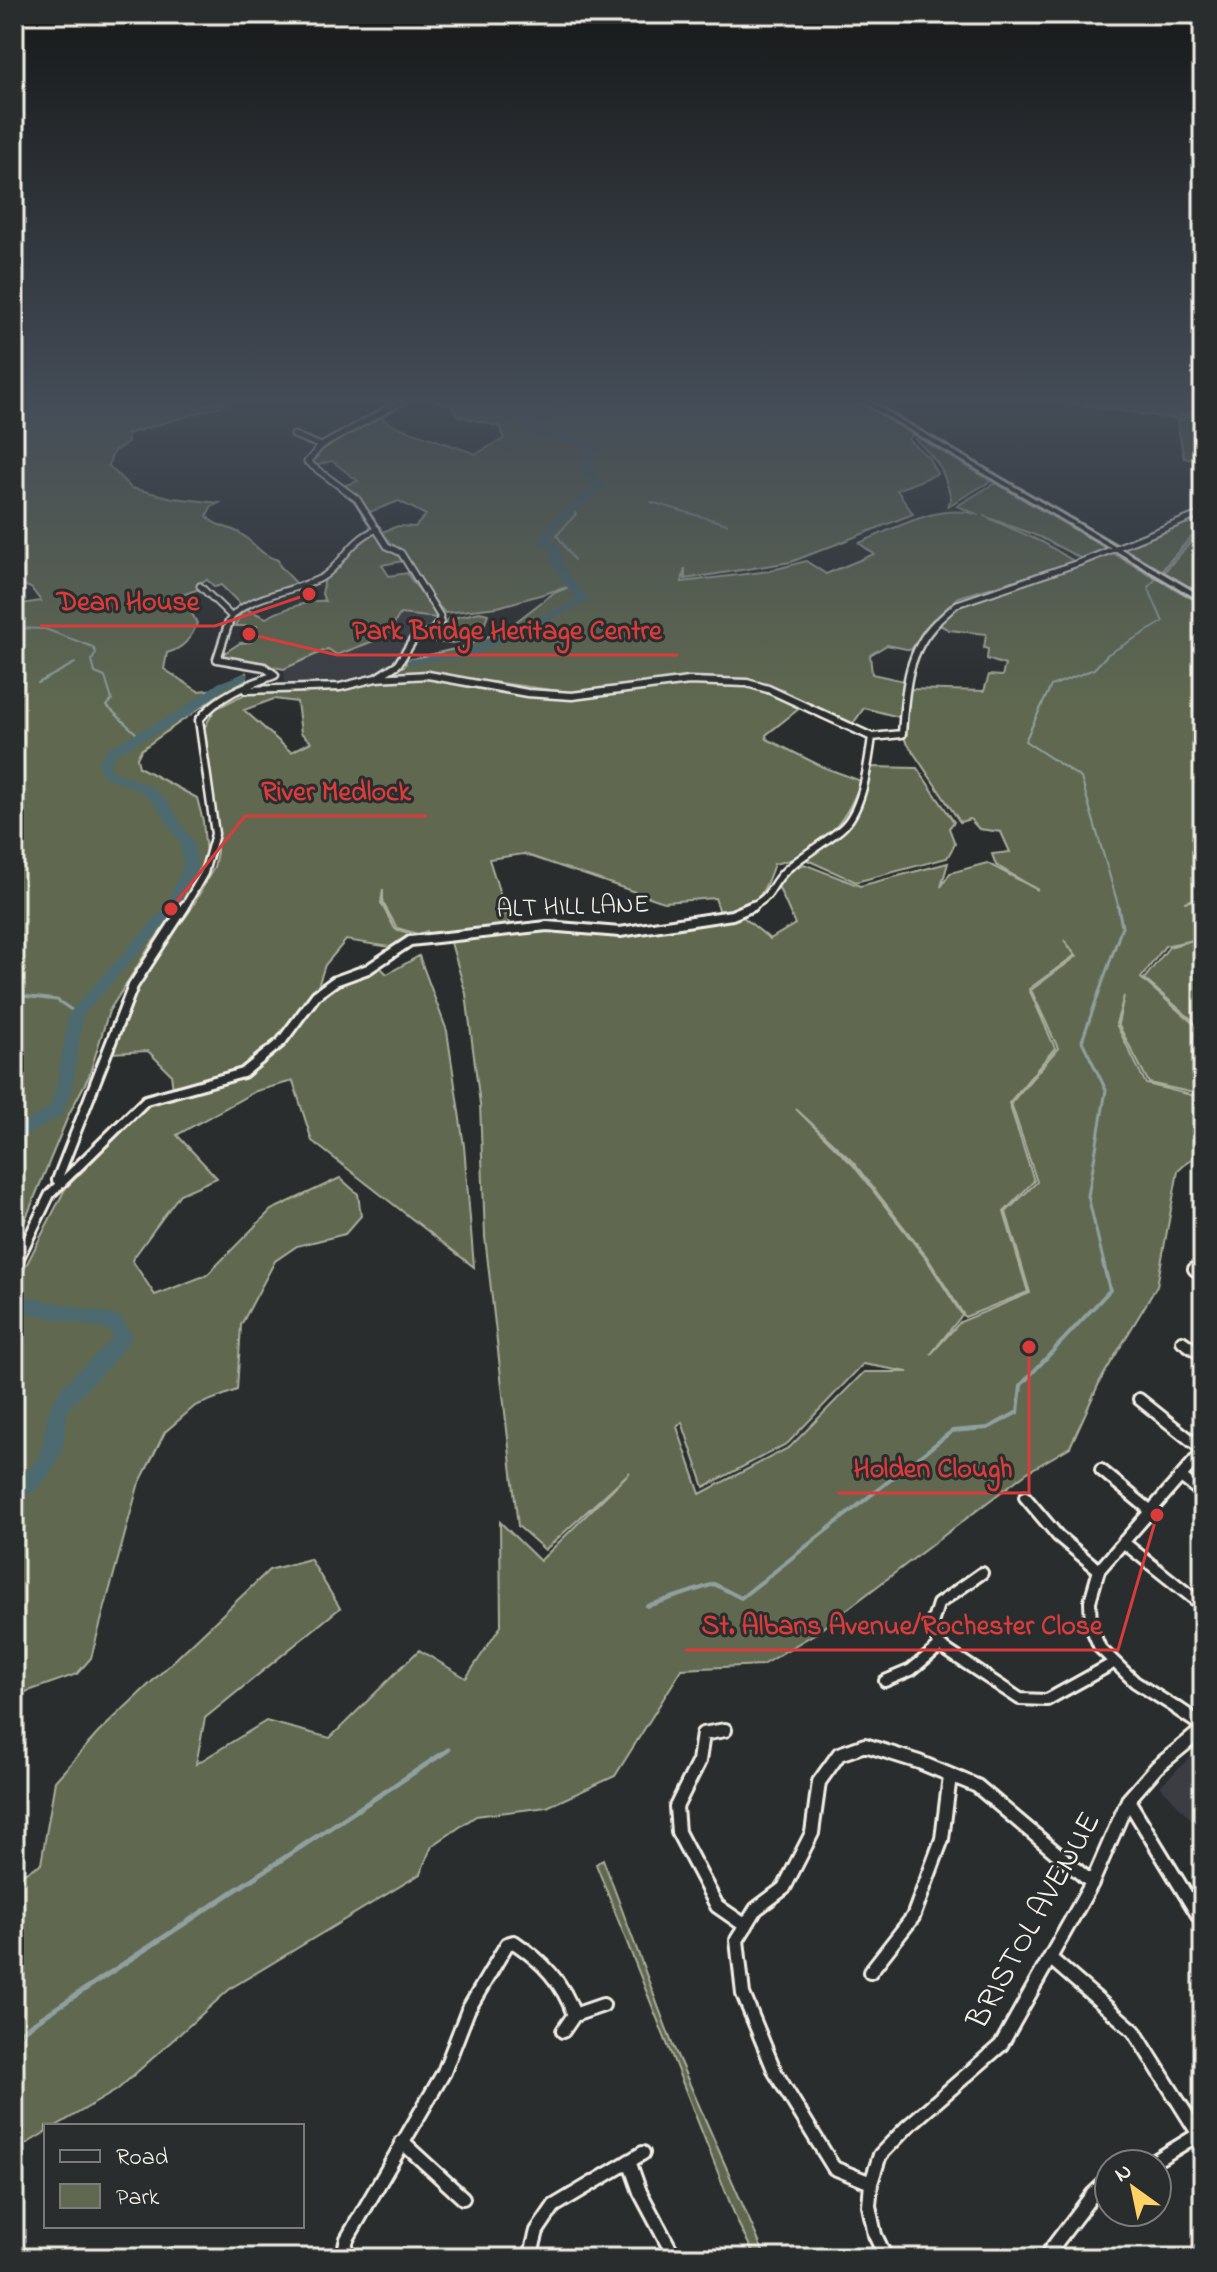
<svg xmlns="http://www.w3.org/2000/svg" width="1217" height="2272" font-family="'Indie Flower',sans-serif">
<rect width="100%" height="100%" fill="#2a2d2e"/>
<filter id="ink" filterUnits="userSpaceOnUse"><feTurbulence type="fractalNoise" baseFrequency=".0125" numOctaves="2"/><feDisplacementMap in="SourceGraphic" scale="16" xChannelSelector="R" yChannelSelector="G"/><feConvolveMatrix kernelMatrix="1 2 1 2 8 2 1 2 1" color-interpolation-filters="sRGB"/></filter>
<g filter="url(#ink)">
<!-- built -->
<path fill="#3b3c42" d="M400,614L438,618L429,631L412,637L395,662L376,676L335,686L285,687L284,669Z
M1203,1745V1832L1160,1786Z"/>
<!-- green -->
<path fill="#606950" stroke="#aaad9c" stroke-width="2" fill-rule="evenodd" d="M14,398H162L177,406L188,403L198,408L216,401L225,405L127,434L128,443L114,451L108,465L131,488L173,498L219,503L211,507L207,516C214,527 230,526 241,534C256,544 260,555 278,560L280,566L299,586L242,606L221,585L215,587L207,580L198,583L199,589L182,595L197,623C192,638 182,649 167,653L164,669L198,691L217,689L246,673V680L215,697L141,750L137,758L139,767L197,798L203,821L206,855L188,896L152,943L109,1011L89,1076L69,1114L14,1247V605L41,601L31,588L14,581Z
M432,398H690L864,405L914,435L908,439L928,457L937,474L897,490L913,514L791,562L685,579V568L682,582L769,571L806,561L826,574L874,554L859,543C897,528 938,502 979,515L957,506L995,483L1107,549L1082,559L1040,537L984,516L1044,543L1075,562L959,597L933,620L911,650L887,645L870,655L872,674L904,681L899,717L864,708L850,728L743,680L705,677L574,693L426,673L403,674L392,670L405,666L407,660L463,647L494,634L513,624L552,594L571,586L498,607L445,613L421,585L402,551L391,544L382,532L398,526L415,527L426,515L399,501L367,513L356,495L342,486L358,481L332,461L314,466L311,463C317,440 360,426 380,416L390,424L476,454L504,439L501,427L459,416L452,407Z
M1036,398H1203V407L1175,419Z
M1203,409V459L1200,461L1184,458L1177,421Z
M919,438L991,481L948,506L951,498C942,465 939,463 915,439Z
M1203,515V532L1191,537L1160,572L1121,549L1171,525Z
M375,533C383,543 399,552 403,561L382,565L389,576L407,573C416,590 431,599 438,618L400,614L387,636L337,655L328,649L284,669L225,658L223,654L240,643L251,642L257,626H235L244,608L266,618C278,611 312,599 325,601L322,594L325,577C343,563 355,543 375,533Z
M1203,535V596L1163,573L1195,538Z
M1112,553L1203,605V861L1196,868L1201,882L1197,868L1203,863V897L1184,902L1203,899V1029L1144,979L1169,947L1193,940L1165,946L1141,978L1203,1032V1095L1149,1083L1118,1024L1124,996L1116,1024L1146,1084L1203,1098V1148L1178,1171L1157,1286L1100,1381L1070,1447L1026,1473L816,1633L762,1665L682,1669L615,1776L547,1807L476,1816L432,1846L420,1874L231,1988L117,2090L56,2126H46V2132L14,2151V1878L41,1864L55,1781L98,1733L269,1570L310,1559L340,1608L205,1718L196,1764L266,1721L330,1738L419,1650L466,1678L501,1626L500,1522L540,1561L630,1472L545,1550L518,1526L485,1237L480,1104L466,994L449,936L545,929L590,934H624L743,917L770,939L795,924L778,886L788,872L804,864L860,886L948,863L941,887L950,873L987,863L1038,890L996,865L992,854L1010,852L1001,832L979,829L970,819L960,822L905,740L909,689L984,691L989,675L1002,676L1005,665L987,659L988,649L984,648L986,634L949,630L938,624L958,606ZM1064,940L1077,956L1031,990L1058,1048L1011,1103L1037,1182L1006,1212L1030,1293L960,1322L931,1354L962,1315L927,1260L853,1165L796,1109L853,1162L927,1257L965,1317L1028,1292L1004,1212L1034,1181L1009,1103L1055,1048L1029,989L1075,955ZM863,1364L908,1372H864L790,1447L700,1494L677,1427L682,1422L704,1487L788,1443Z
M480,612L488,614L482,632C465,641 452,646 432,641V634L448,619Z
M419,676L567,698L689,683H732L769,690L800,708L766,735L767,739L823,767L861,781C846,823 820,855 774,864C761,900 758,905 721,915L715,898L664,902L524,854L489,859L510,926L428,934L427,931L418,934L397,928L383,903V889L381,903L395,929L416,935L390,947L346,940L325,965L319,983C342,985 358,976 379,966L387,974L419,956L447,1031L464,1146L474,1267L312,1141L293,1081L256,1091L177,1135L217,1178L180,1194L132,1260L155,1295L207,1275L271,1210L340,1178L358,1194L361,1216L345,1234L297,1246L275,1261L241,1325L237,1390L195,1406L165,1432L138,1486L91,1658L77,1674L14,1696V1289L65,1189L149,1104L174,1099L171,1074L148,1051L111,1053L125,1008L156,957L190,911L214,867L217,852L215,808L203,730L215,709L249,692L337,689ZM274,699L297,702L301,733L311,742L291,752L244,710Z
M871,767L917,768L954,822L949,828L955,844L947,858L856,882L805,859L836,838L855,817Z
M603,1859L673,2046L766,2258H756L738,2223L596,1864Z"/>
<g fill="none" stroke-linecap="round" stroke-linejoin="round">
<!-- stream-far3 -->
<path stroke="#90a0a0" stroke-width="2" d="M1203,462L1195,469L1203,492
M651,502L727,524
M572,510L576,514L557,535L574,560
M1163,571L1193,538L1203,533
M14,628L45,629L93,647L96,653L92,660L95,673L105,677L112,700L107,706L140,737
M38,683L75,663
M1119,908L1081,778L1025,741L1051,686L1094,669L1108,654L1163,622L1148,587L1155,580"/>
<!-- stream-far2 -->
<path stroke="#90a0a0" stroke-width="3" d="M14,978L20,993
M14,995L57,1000L76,1013
M1104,1264L1088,1196L1106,1090L1082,1041L1122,927L1118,906"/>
<!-- stream-far1 -->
<path stroke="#90a0a0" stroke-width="4" d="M647,1606L714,1584L741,1598L952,1431L988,1428L1018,1412L1021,1385L1110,1290L1103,1262"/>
<!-- stream -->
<path stroke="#90a0a0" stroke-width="5" d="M14,2036L448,1750"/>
<!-- river -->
<path fill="#4d6a70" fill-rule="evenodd" d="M557,398H567L572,402L534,428C556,442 577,430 598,452L590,472L606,486L558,526L550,538L561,549C558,568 579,587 591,600L469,657L407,664V660L411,659L462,652L579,599C566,589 550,566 551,550L540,539L551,522L595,486L580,473L588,452C570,435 542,445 523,428L562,402Z
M244,673L248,674V678L226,687L189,716L116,754L110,763L112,770L150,786L168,802L195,845L197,867L176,912L83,1015L72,1089L62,1115L14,1143V1129L50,1107L56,1089L69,1013L165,907L183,867L181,845L158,808L142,792L102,775L98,763L108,748L181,710L218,683Z
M14,1294L115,1315L121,1317L132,1336L114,1361L71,1406C65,1417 66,1426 64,1438C60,1467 42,1491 14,1502V1482C58,1452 34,1431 57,1395C72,1372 97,1358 113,1336L109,1330L14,1310Z"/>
<defs>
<path id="minor-far4" d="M408,398L321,446L307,462L357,499L387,546L401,553L440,616L439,624
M294,435L321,446
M200,586L231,616
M228,624C237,597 297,591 321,578C343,565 347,542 377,529
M935,624L957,604L1081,562L1203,513"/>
<path id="minor-far3" d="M376,678L398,664L413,640L433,631L440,622
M246,690L340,687L376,678L428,675L527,693L572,696L689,681L747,683L768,689L872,737
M184,908L204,873L215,834L199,720C218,695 247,685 275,675L264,667L217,659L229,622
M748,908C775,896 767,888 786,870C803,855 823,844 841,829C863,811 868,764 872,737L902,734C905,694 906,652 937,622"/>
<path id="minor-far2" d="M60,1182L57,1180L133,986L185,906
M16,1264L50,1194L146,1100L243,1073L281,1042L316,995L335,981L368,969L410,941L547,926L620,932L732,915L753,906"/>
<path id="minor-far1" d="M14,1269L17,1262
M1194,1269L1203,1275
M1182,1341L1203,1356
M1139,1399L1203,1450
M1101,1470L1151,1511
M1181,1477L1203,1494
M1025,1497L1058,1536L1099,1570
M1123,1542L1203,1606
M982,1573L938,1604L931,1627L940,1646L1020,1699L1047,1700L1110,1665
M885,1681L911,1670L940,1646
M1181,1711L1135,1682L1100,1648L1091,1627L1090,1601L1099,1570L1203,1451"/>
<path id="minor" d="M1178,1709L1203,1726
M725,1730L703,1734L699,1761L676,1807L678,1832L717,1906L746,1926
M1128,1800L1203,1923
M1050,1958L1134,2031L1203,2141
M870,1972L913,1917L942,1839L950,1776
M563,2031L574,2015L603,2005
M402,2142L463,2198
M629,2161L640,2192L675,2258
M1150,2164L1199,2134
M871,2183L834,2168L775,2072L743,1994L737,1940L756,1909L784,1888L812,1833L819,1782L839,1754L865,1745L919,1762L977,1786L1092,1883
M1049,2252L1093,2194L1109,2179
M342,2258L347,2239L444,2072L468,2010L507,1944L514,1942C542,1961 563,1982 574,2015
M530,2258L537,2231L554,2206L643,2153
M886,2258L875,2235L869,2206L871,2183L880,2155L907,2127L1001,2045L1092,1883L1128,1800L1157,1767L1196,1735L1203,1734"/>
<path id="secondary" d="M856,398H863L1203,597V602Z"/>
</defs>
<!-- minor-far4 casing -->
<use href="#minor-far4" stroke="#f4f1e8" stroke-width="9"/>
<!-- minor-far3 casing -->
<use href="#minor-far3" stroke="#f4f1e8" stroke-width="11"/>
<!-- minor-far2 casing -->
<use href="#minor-far2" stroke="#f4f1e8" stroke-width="14"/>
<!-- minor-far1 casing -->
<use href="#minor-far1" stroke="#f4f1e8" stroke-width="16"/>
<!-- minor casing -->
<use href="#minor" stroke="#f4f1e8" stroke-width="18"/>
<!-- secondary casing -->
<use href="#secondary" stroke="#f4f1e8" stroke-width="6"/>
<!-- minor-far4 -->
<use href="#minor-far4" stroke="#2a2d2e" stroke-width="5"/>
<!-- minor-far3 -->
<use href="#minor-far3" stroke="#2a2d2e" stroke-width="6"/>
<!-- minor-far2 -->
<use href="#minor-far2" stroke="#2a2d2e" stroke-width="8"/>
<!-- minor-far1 -->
<use href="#minor-far1" stroke="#2a2d2e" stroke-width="10"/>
<!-- minor -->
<use href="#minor" stroke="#2a2d2e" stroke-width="12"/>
<!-- secondary -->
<use href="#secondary" fill="#2a2d2e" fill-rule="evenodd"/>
</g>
</g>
<!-- sky -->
<linearGradient id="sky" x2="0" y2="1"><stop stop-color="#171919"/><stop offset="0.56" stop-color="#444c57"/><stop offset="1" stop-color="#444c57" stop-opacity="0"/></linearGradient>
<rect width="1217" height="716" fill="url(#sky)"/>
<g text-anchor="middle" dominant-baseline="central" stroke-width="6" stroke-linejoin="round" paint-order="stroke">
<!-- street labels -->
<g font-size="26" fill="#f4f1e8" stroke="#2a2d2e">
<text transform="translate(573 908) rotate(-2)">ALT HILL LANE</text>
</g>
<!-- near-street labels -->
<g font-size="32" fill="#f4f1e8" stroke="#2a2d2e">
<text transform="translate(1035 1921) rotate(-61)">BRISTOL AVENUE</text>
</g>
</g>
<!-- callouts -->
<path fill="none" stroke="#d93c3b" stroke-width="3" d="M309 594L215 626H40M249 634L337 655H678M171 909L245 816H427M1029 1347L1029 1493H838M1157 1515L1118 1650H685"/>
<g fill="#d93c3b" stroke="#2a2d2e" stroke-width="3">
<circle cx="309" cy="594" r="8"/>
<circle cx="249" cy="634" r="8"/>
<circle cx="171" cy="909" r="8"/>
<circle cx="1029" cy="1347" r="8"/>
<circle cx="1157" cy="1515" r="8"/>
</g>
<g font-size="28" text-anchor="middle" font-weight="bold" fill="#d93c3b" stroke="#2a2d2e" stroke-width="6" stroke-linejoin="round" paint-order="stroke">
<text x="128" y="610">Dean House</text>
<text x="507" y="639">Park Bridge Heritage Centre</text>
<text x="336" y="800">River Medlock</text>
<text x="933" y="1477">Holden Clough</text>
<text x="902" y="1634">St. Albans Avenue/Rochester Close</text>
</g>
<!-- margin -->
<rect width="1217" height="2272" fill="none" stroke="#2a2d2e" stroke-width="48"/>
<rect x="24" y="24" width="1169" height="2224" fill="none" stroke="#f4f1e8" stroke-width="3" filter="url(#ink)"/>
<!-- legend -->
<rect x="44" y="2124" width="260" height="104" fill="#2a2d2e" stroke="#7b7b78" stroke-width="2"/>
<rect x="60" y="2150" width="40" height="12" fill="#2a2d2e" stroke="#7b7b78" stroke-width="2"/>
<text x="116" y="2164" font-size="24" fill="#f4f1e8">Road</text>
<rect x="60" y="2184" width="40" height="24" fill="#606950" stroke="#7b7b78" stroke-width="2"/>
<text x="116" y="2204" font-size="24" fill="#f4f1e8">Park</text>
<!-- north arrow -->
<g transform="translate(1133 2188) rotate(327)"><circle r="38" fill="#2a2d2e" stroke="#7b7b78" stroke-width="2"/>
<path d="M0-6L14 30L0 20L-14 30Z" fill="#ffd166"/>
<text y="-12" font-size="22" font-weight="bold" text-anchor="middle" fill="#f4f1e8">N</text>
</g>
</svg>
